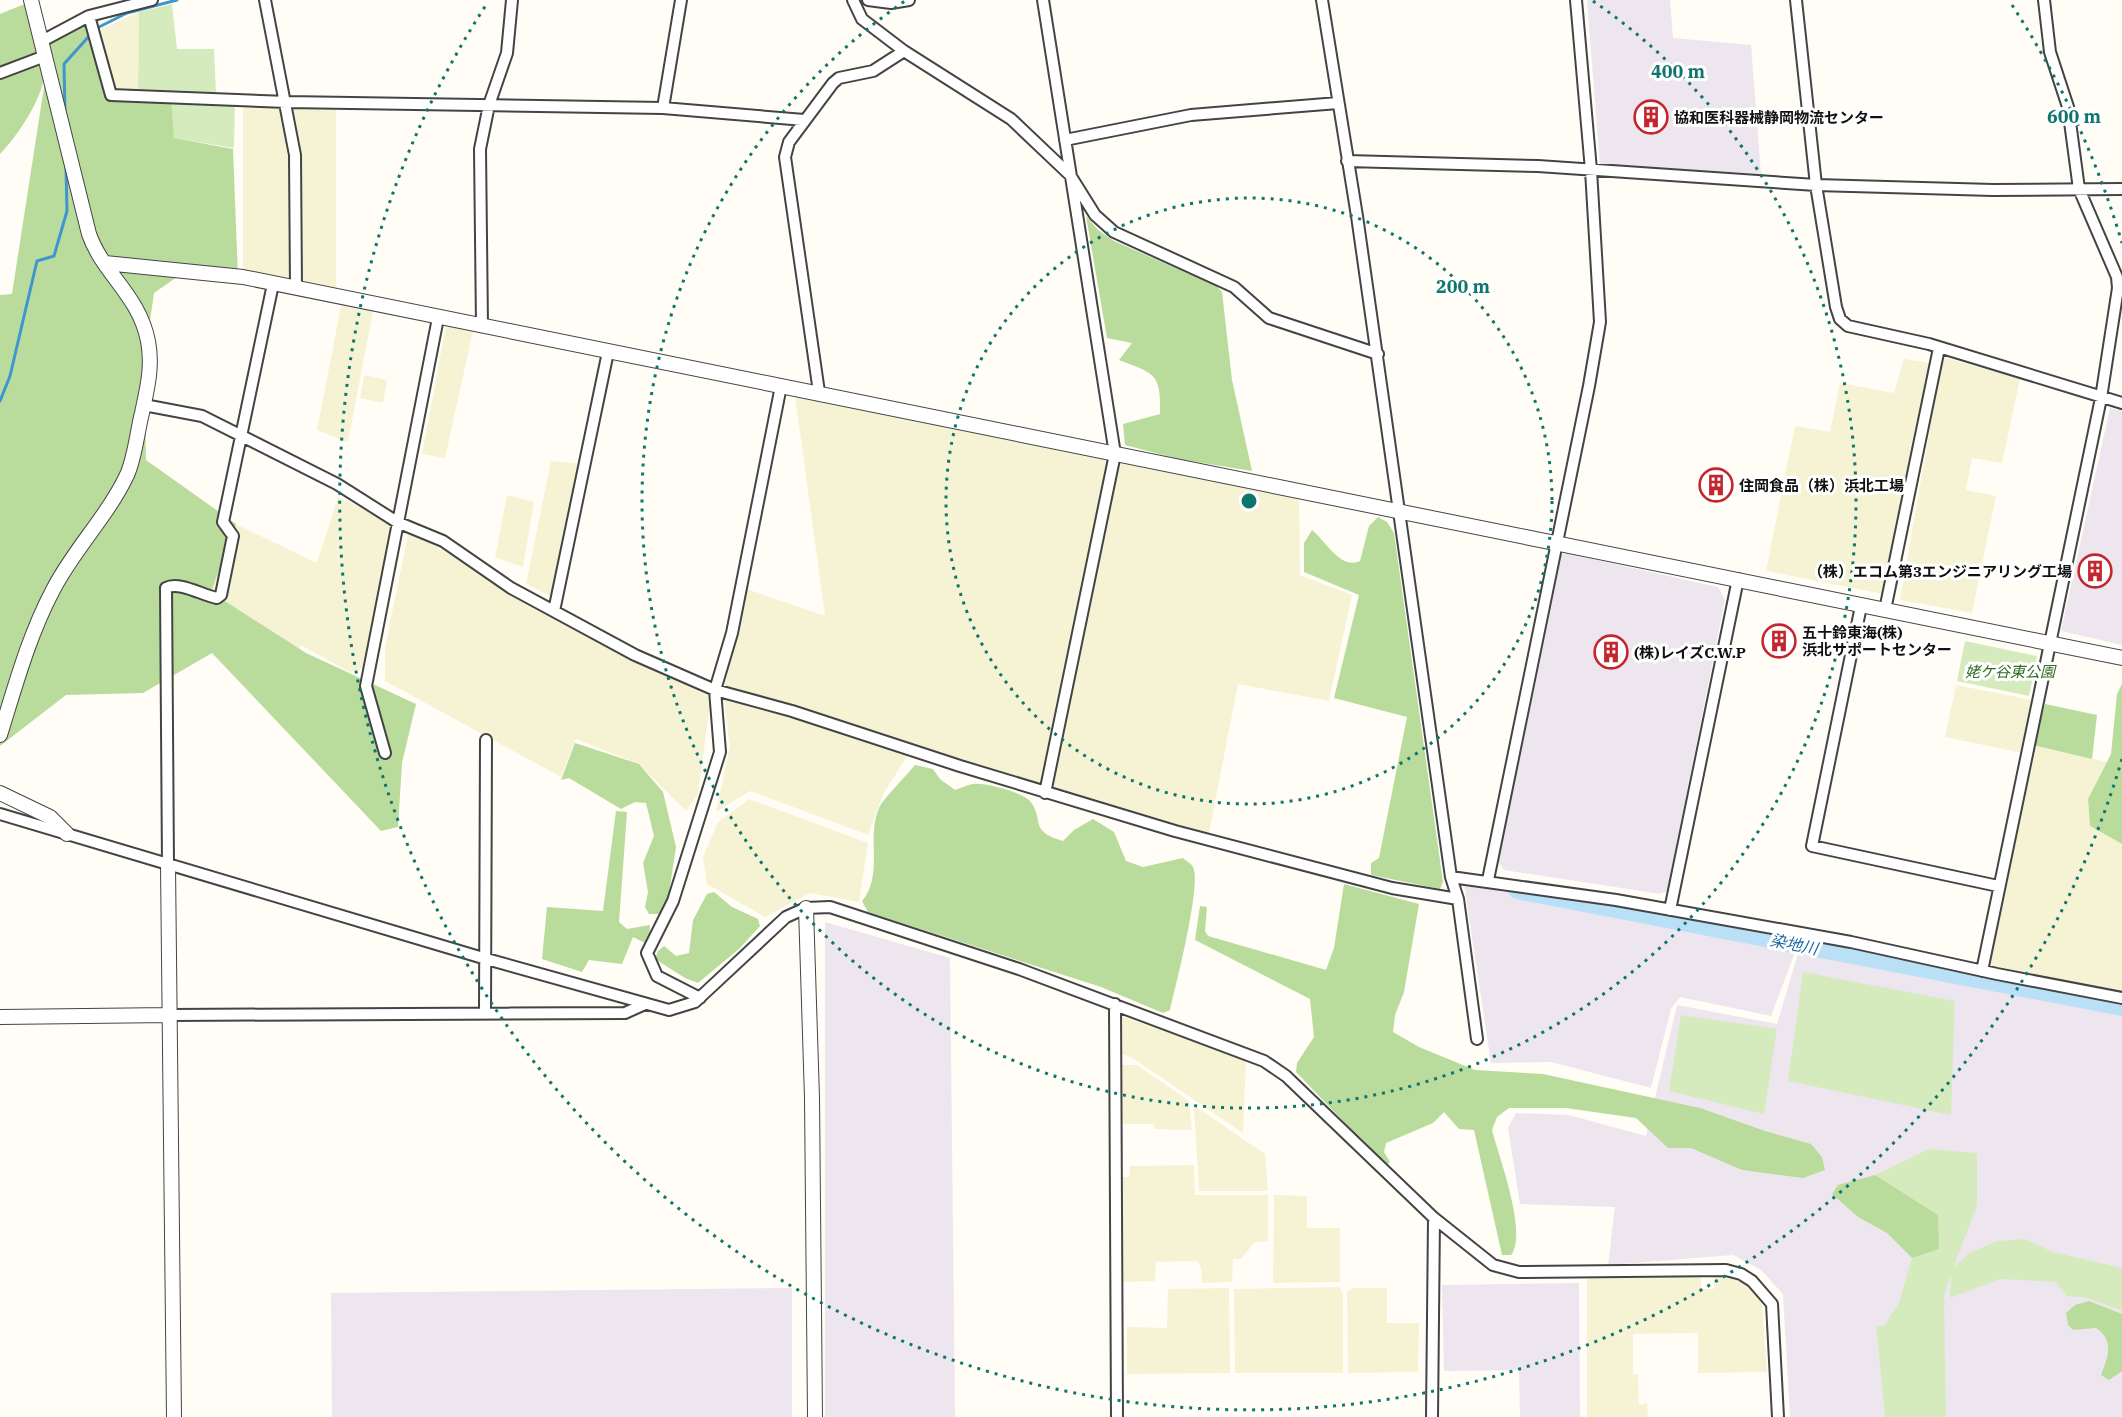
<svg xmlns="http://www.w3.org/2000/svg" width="2122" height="1417" font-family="'IBM Plex Serif','Noto Sans JP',serif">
<rect width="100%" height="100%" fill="#fffdf5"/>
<!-- industrial -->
<path fill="#eee6ef" d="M1587,0H1670L1673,38L1751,45L1761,174L1600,166Z
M2110,408L2122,411V645L2061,631Z
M1565,553L1718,587L1725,600L1667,891L1660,894L1504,870L1498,861L1557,558Z
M1464,884L1797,947L1771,1016L1680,997L1671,1009L1651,1088L1551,1062L1491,1063Z
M825,922L950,958L955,1417H825Z
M1799,950L2122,1012V1417H1790L1783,1294L1761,1270L1733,1255L1608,1265L1615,1207L1520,1204L1508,1128L1516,1113L1569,1115L1646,1136L1677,1005L1777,1024Z
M1579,1283L1580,1417H1520L1519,1370L1444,1371L1442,1285Z
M792,1288V1417H332L331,1293Z"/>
<!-- farmland -->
<path fill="#f6f3d4" d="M139,12L138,94L112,93L97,31Z
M243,105L336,107V291L243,273Z
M341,306L373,311L348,442L317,430Z
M446,325L473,331L445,458L422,454Z
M1946,358L2020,379L2002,463L1972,458L1966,490L1996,496L1972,613L1900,600L1942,360Z
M1904,359L1930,363L1883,594L1766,571L1795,426L1830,432L1840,383L1894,393Z
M364,375L387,380L383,403L360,398Z
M794,388L1119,455L1299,498L1300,575L1352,595L1329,701L1238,684L1209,833L1045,793L912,749L883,794L868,835L750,791L716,812L730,746L723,694L744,588L825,616Z
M551,461L581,464L553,597L526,584Z
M507,495L534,502L523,567L495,557Z
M338,497L393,522L369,652L362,669L349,672L301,645L300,649L211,592L236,524L317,563Z
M409,530L508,590L711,698L698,794L686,811L639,764L576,739L561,777L385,681V647Z
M1956,685L2032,700L2022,753L1945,737Z
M2033,745L2107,762L2088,799L2090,826L2122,844V992L1987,966Z
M749,799L868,843L859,902L810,893L765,917L707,884L703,857L718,822Z
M1121,1016L1246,1060L1243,1133L1134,1059L1122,1054Z
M1121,1065H1137L1189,1101L1192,1130L1155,1129L1153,1124H1121Z
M1194,1108H1198L1265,1154L1268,1191H1199Z
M1194,1165L1195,1195H1268V1241L1255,1242L1241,1259H1233L1232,1282L1202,1283L1201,1268L1197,1261L1156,1262L1155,1281L1121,1282L1120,1177H1129L1130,1166Z
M1274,1195L1307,1196V1228H1340V1282L1273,1283Z
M1701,1276V1289H1714V1276H1726L1748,1284L1756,1292L1762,1304L1767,1372L1698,1373V1333L1633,1334V1374H1638L1639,1405L1647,1403L1648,1417H1587V1278Z
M1339,1287L1343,1293V1373H1235L1234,1289Z
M1229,1288L1230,1373L1127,1374V1327L1167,1328L1168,1289Z
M1354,1288H1387V1323H1419L1418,1372L1348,1373L1347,1291Z"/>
<!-- green -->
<path fill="#d5ebbd" d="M172,4L177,49H214L216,94H138L139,12Z
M171,97L235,100L234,148L173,138Z
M1965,641L2037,656L2029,696L1957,681Z
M1803,972L1955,1001L1951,1115L1788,1081Z
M1681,1015L1777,1029L1764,1114L1669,1091Z
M1929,1149L1977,1153V1206L1953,1268L1969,1253L1997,1241L2025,1239L2053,1252L2122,1268V1311L2087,1298L2067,1296L2055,1282L2000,1279L1950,1298L1951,1273L1944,1296L1946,1417H1885L1876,1325L1884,1326L1899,1303L1912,1258L1939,1249L1938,1215L1875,1175Z"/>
<!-- forest -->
<path fill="#b9dc9c" d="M27,3C33,22 43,43 45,62C49,90 19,135 0,154V14Z
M90,22L110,97H171L174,138L233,149L238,277L187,270L154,293L144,362L146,460L236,524L211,592L306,653L416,704L402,763L398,827L381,831L212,653L143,693L66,695L0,746V295L12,294L48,61L46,42Z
M1086,216L1098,230L1114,241L1189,274L1212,281L1222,292L1232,380L1252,471L1178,459L1125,445L1123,424L1160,414C1161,373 1155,374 1119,360L1132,343L1107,338Z
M1378,517L1387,522L1394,533L1443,882L1440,889L1371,875V863L1379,858L1407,717L1334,698L1359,595L1304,572V543L1312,530C1326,541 1340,570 1360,561L1369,526Z
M2122,684V844L2090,826L2088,799L2111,754L2117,694Z
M2045,704L2097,715L2092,759L2033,745Z
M575,743L639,764L663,792L676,847L667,906L661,914H649L645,907L648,892L643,863L654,836L646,803L635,802L621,809L569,778L561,780Z
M915,765L933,769L940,779L955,790C961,788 967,785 973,784C984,782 1022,792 1030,801C1045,820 1028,831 1063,841L1074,830L1093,819L1114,832L1126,861L1143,867L1183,858C1186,861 1192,864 1193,867C1202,884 1175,988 1170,1010L1163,1013L1101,987L868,912L862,901C884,875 866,838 879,808C883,799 907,775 915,765Z
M616,811L627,812L619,922L627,929L650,925L649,945L633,937L622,964L589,960L582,972L542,959L547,907L603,911Z
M1344,884L1419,904L1404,992L1395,1015L1393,1032L1419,1047L1475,1070L1543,1074L1700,1108L1765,1131L1811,1144L1822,1157L1825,1170L1803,1178L1742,1170L1691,1148H1668L1636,1118L1566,1108H1509L1497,1117L1492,1130C1499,1157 1528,1233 1511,1255H1502L1474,1130L1459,1129L1444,1112L1433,1123L1386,1143L1384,1152L1390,1162L1386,1166L1296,1072L1297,1063L1314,1037L1310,999L1195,940L1200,906L1207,907L1205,931L1208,936L1326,970L1334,948Z
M714,892L732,907L758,919L760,926L740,948L698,983L685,978L655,959L658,951L664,946L676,956L689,953L693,920L707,894Z
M1875,1175L1938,1215L1939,1249L1912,1258L1887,1233L1858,1217L1832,1194L1838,1185Z
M2089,1301L2122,1314V1371L2109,1380L2101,1375C2108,1356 2115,1341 2096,1328L2073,1330L2068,1325L2066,1313L2075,1305Z"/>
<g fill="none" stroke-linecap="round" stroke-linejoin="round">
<!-- stream -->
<path stroke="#3f96cf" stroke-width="3" d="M95,29L127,13L177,0
M65,113L64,64L91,34
M0,401L10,376L37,261L54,256L67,211L66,168"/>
<!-- river -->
<path stroke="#b9e0f7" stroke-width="18" d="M1517,890L2122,1007"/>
<defs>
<path id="minor" d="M265,0L295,155L296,288
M853,0L862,19L904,51L1011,119L1070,175L1095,215L1114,232L1234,287L1269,318L1378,354
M868,0L891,3L909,0
M1043,0L1115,454L1045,793
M1796,0L1816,185L1836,307L1840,319L1848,326L1929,344L2122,403
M89,16L111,95L287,102L663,108L804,120
M42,41L89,16L152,0
M0,73L45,56
M663,108L681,0
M1065,140L1191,115L1338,103
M1347,161L1538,166L1816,185L1993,190L2122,189
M482,326L480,149L489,105L507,53L512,0
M819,392L785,157L789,142L833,83L839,78L873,71L904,51
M144,405L202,416L337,484L397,522L443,541L511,588L635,655L715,690L792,711L960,766L1175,831L1392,888L1458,899L1451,877L1357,216L1322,0
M1861,606L1812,846L1998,886
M1885,610L1939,348
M554,611L608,352
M385,753L366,686L438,318
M0,814L483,958L669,1010L695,1002L786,917L806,908L830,907L1019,969L1264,1061L1286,1076L1434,1218L1493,1265L1519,1272L1726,1270L1741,1274L1752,1281L1772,1304L1778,1417
M168,865L166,588C180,581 201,595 217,598L221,595L233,536L223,522L273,284
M1451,877L1616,900L1851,942L1997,974L2122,998
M1488,880L1589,386L1600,322L1591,170L1576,0
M1458,899L1477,1039
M1670,910L1738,579
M1982,971L2101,398L2118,288L2117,277L2079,189L2068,107L2050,52L2044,0
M700,998L657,976L647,953L673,901L720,752L715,690L732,633L781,386
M1115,1004L1117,1417
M485,1012L486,740
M170,1015L625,1013L645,1004
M1432,1417L1434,1218"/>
<path id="tertiary" d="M105,263L243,277L2122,658
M0,735C15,687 29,635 53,590C74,549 107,517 127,475C135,457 137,433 142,413C147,389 153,367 148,341C139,295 103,274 89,234L31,0
M0,793L50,817L67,834
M168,865L174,1417
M806,908L812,1098L815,1417
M0,1017L170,1015"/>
</defs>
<!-- minor casing -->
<use href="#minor" stroke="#444" stroke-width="14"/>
<!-- tertiary casing -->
<use href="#tertiary" stroke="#444" stroke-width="16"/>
<!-- minor -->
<use href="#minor" stroke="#fff" stroke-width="10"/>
<!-- tertiary -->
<use href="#tertiary" stroke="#fff" stroke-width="14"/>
</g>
<!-- distance rings -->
<g fill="none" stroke="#0f766e" stroke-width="3" stroke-dasharray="3 6">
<circle cx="1249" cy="501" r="303"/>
<path d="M1593 1A607 607 0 1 1 905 1"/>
<path d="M2122 759A910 910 0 1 1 486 5M2012 5A910 910 0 0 1 2122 243"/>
</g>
<!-- icons -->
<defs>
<symbol id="building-ring" viewBox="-11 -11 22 22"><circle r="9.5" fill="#fff" stroke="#c4262e" stroke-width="1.5"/><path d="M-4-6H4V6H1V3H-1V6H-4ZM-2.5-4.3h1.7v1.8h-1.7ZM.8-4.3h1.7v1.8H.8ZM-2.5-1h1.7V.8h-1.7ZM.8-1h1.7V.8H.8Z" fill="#c4262e"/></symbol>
</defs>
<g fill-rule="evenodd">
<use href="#building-ring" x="1632" y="98" width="38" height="38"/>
<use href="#building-ring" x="1697" y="466" width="38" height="38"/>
<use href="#building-ring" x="2076" y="552" width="38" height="38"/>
<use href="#building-ring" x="1760" y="622" width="38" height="38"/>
<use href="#building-ring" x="1592" y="633" width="38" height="38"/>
</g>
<g text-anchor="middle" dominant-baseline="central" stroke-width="6" stroke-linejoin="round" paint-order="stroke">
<!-- poi labels -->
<g font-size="15" font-weight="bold" fill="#111" stroke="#fff" text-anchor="start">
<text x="1674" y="117">協和医科器械静岡物流センター</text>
<text x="1739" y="485">住岡食品（株）浜北工場</text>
<text x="2072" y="571" text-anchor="end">（株）エコム第3エンジニアリング工場</text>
<text x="1802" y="632">五十鈴東海(株)<tspan x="1802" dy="17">浜北サポートセンター</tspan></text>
<text x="1634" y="652">(株)レイズC.W.P</text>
</g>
<!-- park labels -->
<g font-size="15" font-style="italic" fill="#2f6b1f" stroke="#fff">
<text x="2010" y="671">姥ケ谷東公園</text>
</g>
<!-- water labels -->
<g font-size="16" font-style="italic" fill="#1768a6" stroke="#fff">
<text transform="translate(1794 944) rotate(11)">染地川</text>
</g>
</g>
<circle cx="1249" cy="501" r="9" fill="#0f766e" stroke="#fff" stroke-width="3"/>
<g font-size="18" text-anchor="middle" font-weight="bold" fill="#0f766e" stroke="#fff" stroke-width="6" stroke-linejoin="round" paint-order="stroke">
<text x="1678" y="78">400 m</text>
<text x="2074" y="123">600 m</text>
<text x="1463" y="293">200 m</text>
</g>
</svg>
